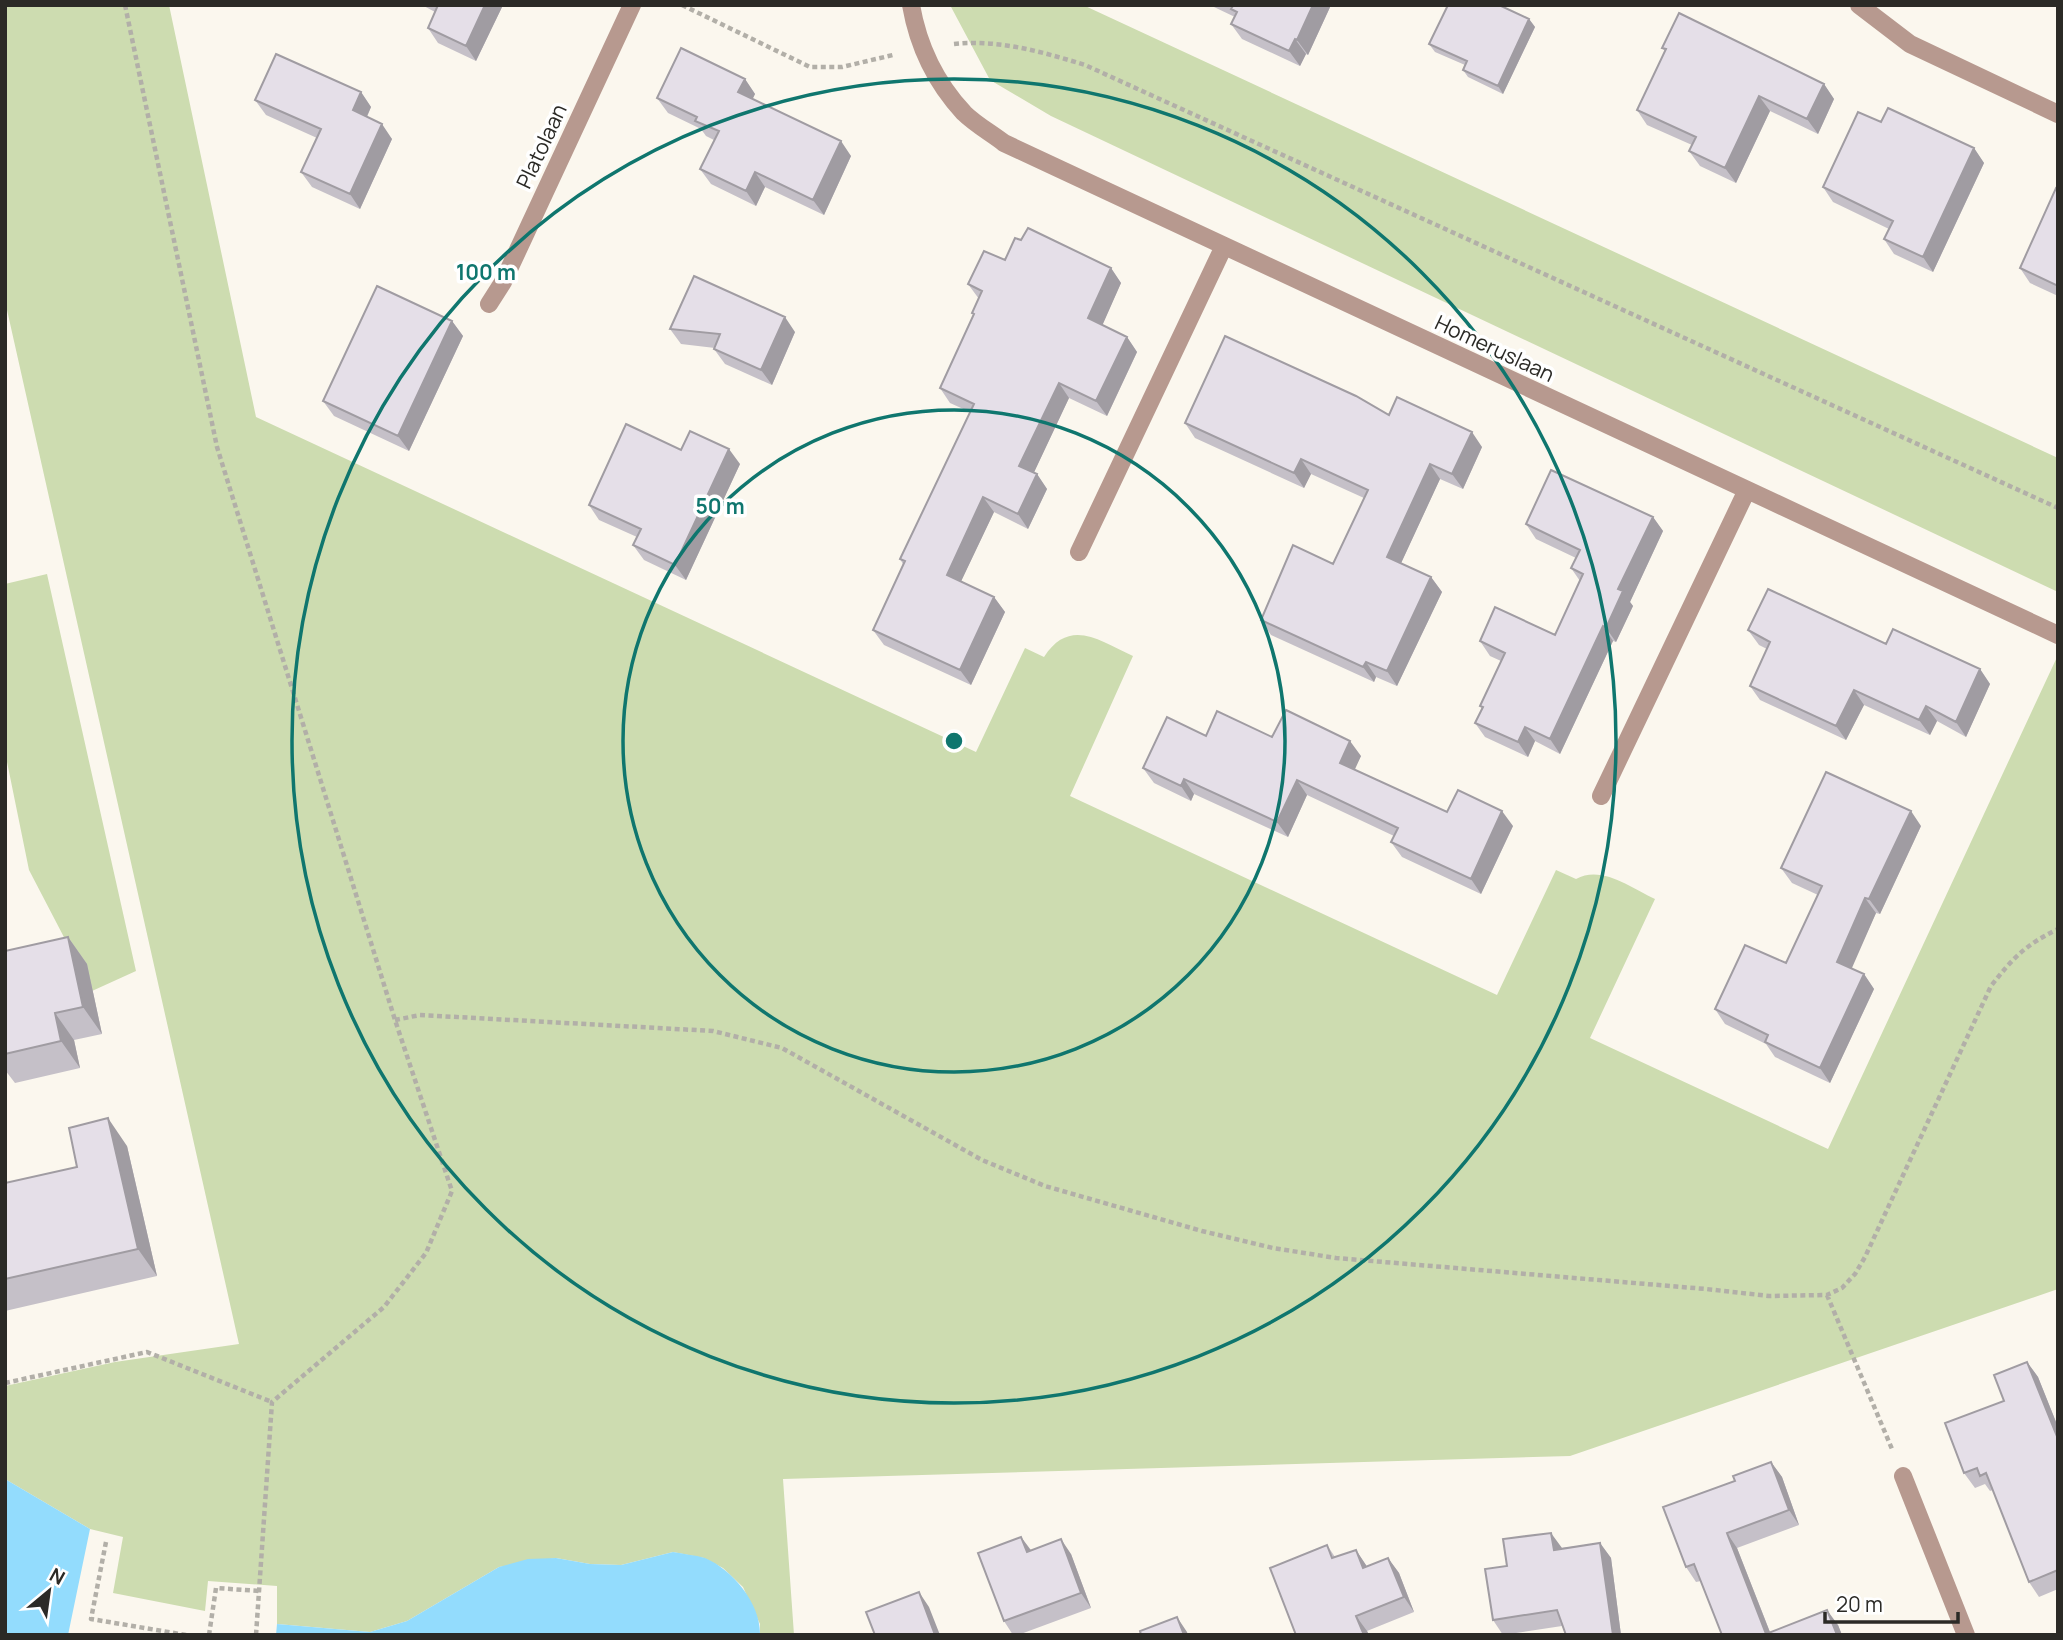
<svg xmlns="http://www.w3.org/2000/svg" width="2063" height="1640" font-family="Manrope,sans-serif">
<rect width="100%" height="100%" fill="#fbf7ee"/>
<!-- green -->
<path fill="#cddcb0" d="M5,5H169L256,417L976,752L1025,648L1044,657C1070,617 1100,641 1133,656L1070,796L1497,995L1556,870L1576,879C1602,865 1631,888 1655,899L1590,1038L1828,1149L2058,655V1289L1570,1456L783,1479L794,1635H760V1624L743,1587L723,1568L704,1558L673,1552L621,1565L590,1564L556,1558L499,1567L407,1621L370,1632L277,1624V1586L208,1581L205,1611L113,1593L123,1537L90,1529L5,1479V1386L115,1362L239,1344L5,301Z
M950,5H1083L2058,458V592L1051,116L990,80Z
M47,574L136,971L92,991L29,870L5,752V584Z"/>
<!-- water -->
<path fill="#93dcfd" d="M5,1479L90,1529L68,1635H5Z
M673,1552C683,1554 695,1555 705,1558C733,1570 761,1604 760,1635H276L277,1624L370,1632L407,1621L499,1567L528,1559L556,1558L590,1564L621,1565Z"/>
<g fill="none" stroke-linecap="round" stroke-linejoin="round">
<!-- path -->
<path stroke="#b2afa8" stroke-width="4.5" stroke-dasharray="5 3.5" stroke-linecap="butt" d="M125,5L217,447L395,1020L452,1191L426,1253L384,1307L272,1402L256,1635
M682,5L810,67H842L893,55
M954,44C998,39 1043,52 1085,65L2058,508
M395,1020L420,1015L713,1031L782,1048L982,1160L1045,1186L1202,1231L1273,1248L1336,1258L1706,1289L1769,1296L1827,1295L1842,1288L1855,1274L1865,1257L1991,986C2013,958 2025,945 2058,929
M1827,1295L1892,1449
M5,1383L147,1352L272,1402
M106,1542L91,1619L186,1635
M209,1635L216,1588L260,1591"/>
<!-- minor -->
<path stroke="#b7998f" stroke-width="18" d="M911,5C918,45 936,83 964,113C975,124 991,133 1004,143L2058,635
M1859,5L1910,44L2058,114
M489,304L503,282L632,5
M1079,552L1224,246
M1601,796L1747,490
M1903,1476L1966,1635"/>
</g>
<!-- wall -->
<path fill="#c5c0c8" d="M422,5H503L476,61L438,43L428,28L435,12Z
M1213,5H1331L1308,55L1306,54L1300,66L1242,39L1231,24L1235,17L1214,7Z
M1529,19L1535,27L1503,94L1468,77L1463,70L1465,65L1435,52L1429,44Z
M1662,48L1824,84L1834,99L1818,134L1770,111L1736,183L1700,166L1689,151L1692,145L1647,125L1637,110L1665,51Z
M745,79L755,94L752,99L851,156L824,215L765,187L756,206L711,184L700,169L714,140L706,136L701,129L668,113L657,98Z
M361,92L371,107L367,117L392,139L360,209L312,187L301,172L317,138L266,115L255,100Z
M1881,122L1974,148L1984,163L1933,272L1894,254L1884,239L1889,229L1833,202L1823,187Z
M2058,189V296L2030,283L2020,268Z
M1005,260L1111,268L1121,283L1102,325L1127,337L1137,352L1107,416L1069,398L1034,472L1037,474L1047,489L1028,529L994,512L961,581L994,597L1005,612L971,685L884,645L873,630L903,564L900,559L970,412L950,403L940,388L974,316L972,313L979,299L968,284Z
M452,321L463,336L409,451L334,416L323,401Z
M670,329L795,332L772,385L725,364L714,349L715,348L681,344Z
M1389,415L1482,447L1463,489L1440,479L1401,563L1431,577L1442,592L1397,686L1376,677L1374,682L1271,635L1261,620L1333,564L1364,498L1311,474L1304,488L1195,438L1185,423Z
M681,450L740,464L686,580L644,560L633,545L637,537L599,520L589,505Z
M1653,517L1663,531L1630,602L1633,606L1616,642L1613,641L1560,754L1535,741L1528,757L1485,737L1475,723L1482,709L1480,706L1501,661L1490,656L1480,641L1555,635L1580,581L1571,568L1576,558L1536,539L1526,524Z
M1748,630L1886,644L1980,669L1990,684L1966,737L1937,721L1930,735L1864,705L1846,740L1760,700L1750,686L1767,649L1759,645Z
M1206,736L1272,737L1361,756L1354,769L1447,812L1513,826L1481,894L1402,857L1391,842L1394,836L1307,795L1288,837L1194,794L1191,801L1154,783L1143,768Z
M1921,826L1880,914L1876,913L1851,968L1864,974L1874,989L1830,1083L1775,1057L1766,1044L1725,1024L1715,1009L1786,963L1818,895L1792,883L1781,868Z
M68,937L87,964L102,1034L74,1040L80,1068L15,1083L5,1070V951Z
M127,1146L157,1276L5,1311V1183L77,1167Z
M2027,1362L2038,1377L2058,1427V1589L2039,1597L2029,1582L1993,1490L1990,1491L1985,1484L1975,1488L1964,1473Z
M1771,1462L1782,1477L1799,1525L1737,1548L1770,1632L1838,1625L1842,1635H1722L1701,1581L1696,1582L1686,1567L1735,1481Z
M1021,1537L1031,1550L1071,1554L1091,1608L1018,1635H1013L1004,1621Z
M1600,1543L1611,1558L1621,1635H1566L1562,1626L1503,1635L1493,1620L1507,1566L1562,1548Z
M1327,1545L1335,1557L1356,1550L1367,1567L1388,1558L1399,1573L1414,1612L1367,1631L1369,1635H1296Z"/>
<!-- shaded-wall -->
<path fill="#a09ca2" d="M485,5H503L476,61L466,46Z
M1313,5H1331L1308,55L1297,40Z
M1529,19L1535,27L1503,94L1498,86Z
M1295,39L1306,54L1300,66L1289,51Z
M745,79L755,94L749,107L738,92Z
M1824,84L1834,99L1818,134L1807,119Z
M361,92L371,107L363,125L353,110Z
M1759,96L1770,111L1736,183L1725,168Z
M382,124L392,139L360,209L350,194Z
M841,141L851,156L824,215L813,200Z
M1974,148L1984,163L1933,272L1923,257Z
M755,172L765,187L756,206L746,191Z
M1111,268L1121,283L1099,333L1088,318Z
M785,317L795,332L772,385L761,370Z
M452,321L463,336L409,451L398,436Z
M1127,337L1137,352L1107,416L1096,401Z
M1059,383L1069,398L1030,481L1019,466Z
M1472,432L1482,447L1463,489L1452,474Z
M729,449L740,464L686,580L675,565Z
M1301,459L1311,474L1304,488L1294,473Z
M1430,464L1440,479L1397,572L1387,557Z
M1037,474L1047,489L1028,529L1018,514Z
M983,497L994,512L957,590L947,575Z
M1653,517L1663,531L1630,602L1633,606L1616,642L1606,628L1618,589Z
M1431,577L1442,592L1397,686L1387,671Z
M994,597L1005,612L971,685L960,670Z
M1603,626L1613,641L1560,754L1550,739Z
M1366,662L1376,677L1374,682L1363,667Z
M1980,669L1990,684L1966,737L1956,722Z
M1854,690L1864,705L1846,740L1836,726Z
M1926,706L1937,721L1930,735L1919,720Z
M1525,727L1535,741L1528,757L1518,742Z
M1350,741L1361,756L1351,778L1340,763Z
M1184,779L1194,794L1191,801L1181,786Z
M1297,780L1307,795L1288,837L1277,822Z
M1502,811L1513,826L1481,894L1471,879Z
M1911,811L1921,826L1880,914L1869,899Z
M1865,898L1876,913L1848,977L1837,962Z
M68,937L87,964L102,1034L83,1007Z
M1864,974L1874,989L1830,1083L1820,1068Z
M55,1013L74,1040L80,1068L61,1041Z
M108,1118L127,1146L157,1276L138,1249Z
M2027,1362L2038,1377L2058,1427V1439Z
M1771,1462L1782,1477L1799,1525L1789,1510Z
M1551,1533L1562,1548L1564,1565L1554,1550Z
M1727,1533L1737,1548L1771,1635H1766Z
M1021,1537L1032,1552H1027Z
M1061,1539L1071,1554L1091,1608L1081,1593Z
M1600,1543L1611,1558L1621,1635H1613Z
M1356,1550L1366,1565L1374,1583L1363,1568Z
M1388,1558L1399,1573L1414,1612L1404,1597Z
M919,1592L929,1607L940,1635H935Z
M1827,1610L1838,1625L1842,1635H1837Z
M1356,1616L1367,1631L1369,1635H1364Z
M1177,1617L1187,1632L1188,1635H1184Z"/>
<!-- building -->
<path fill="#e5dfe8" stroke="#a09ca2" stroke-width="2" d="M438,5H485L466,46L428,28Z
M1232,5H1313L1297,40L1295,39L1289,51L1231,24L1237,12L1231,9L1233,6Z
M1448,5H1499L1529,19L1498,86L1463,70L1467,61L1429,44Z
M1679,13L1824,84L1807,119L1759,96L1725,168L1689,151L1696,137L1637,110L1666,49L1662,48Z
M681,48L745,79L738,92L841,141L813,200L755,172L746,191L700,169L719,131L695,121L697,117L657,98Z
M276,54L361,92L353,110L382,124L350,194L301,172L321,129L255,100Z
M1888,108L1974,148L1923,257L1884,239L1893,221L1823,187L1858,112L1881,122Z
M2056,188L2058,189V286L2020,268Z
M1028,228L1111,268L1088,318L1127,337L1096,401L1059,383L1019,466L1037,474L1018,514L983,497L947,575L994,597L960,670L873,630L905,561L900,559L974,404L940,388L974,314L972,313L982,291L968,284L984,251L1005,260L1015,238L1021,240Z
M694,276L785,317L761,370L714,349L720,334L670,329Z
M377,286L452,321L398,436L323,401Z
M1225,336L1356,396L1389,415L1397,397L1472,432L1452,474L1430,464L1387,557L1431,577L1387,671L1366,662L1363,667L1261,620L1293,545L1333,564L1368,490L1301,459L1294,473L1185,423Z
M626,424L681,450L690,431L729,449L675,565L633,545L641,529L589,505Z
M1551,470L1653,517L1618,589L1623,591L1606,628L1603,626L1550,739L1525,727L1518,742L1475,723L1483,707L1480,706L1505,653L1480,641L1495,607L1555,635L1583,574L1571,568L1580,550L1526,524Z
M1768,589L1886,644L1893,629L1980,669L1956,722L1926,706L1919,720L1854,690L1836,726L1750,686L1770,642L1748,630Z
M1286,710L1350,741L1340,763L1447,812L1458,790L1502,811L1471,879L1391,842L1398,828L1297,780L1277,822L1184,779L1181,786L1143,768L1167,717L1206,736L1217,711L1272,737Z
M1826,772L1911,811L1869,899L1865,898L1837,962L1864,974L1820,1068L1765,1042L1768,1035L1715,1009L1745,945L1786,963L1822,886L1781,868Z
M68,937L83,1007L55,1013L61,1041L5,1054V951Z
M108,1118L138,1249L5,1279V1183L77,1167L69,1128Z
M2027,1362L2058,1439V1570L2029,1582L1986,1473L1980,1476L1977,1468L1964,1473L1945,1423L2004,1401L1994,1375Z
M1771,1462L1789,1510L1727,1533L1766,1634L1827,1610L1837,1635H1722L1694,1564L1686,1567L1663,1507L1735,1481L1733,1476Z
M1551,1533L1554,1550L1600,1543L1613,1635H1566L1557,1610L1493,1620L1485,1569L1507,1566L1503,1539Z
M1021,1537L1027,1552L1061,1539L1081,1593L1004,1621L978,1553Z
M1327,1545L1332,1558L1356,1550L1363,1568L1388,1558L1404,1597L1356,1616L1364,1635H1296L1270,1568Z
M919,1592L935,1635H875L866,1612Z
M1177,1617L1184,1635H1141L1140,1631Z"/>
<!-- distance rings -->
<g fill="none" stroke="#0f766e" stroke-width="3.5">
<circle cx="954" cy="741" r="331"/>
<circle cx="954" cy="741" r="662"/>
</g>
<g text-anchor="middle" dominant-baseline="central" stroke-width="7" stroke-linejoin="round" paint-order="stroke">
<!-- street labels -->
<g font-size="21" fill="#2b2a26" stroke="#fff">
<text transform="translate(541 146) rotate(-65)">Platolaan</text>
<text transform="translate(1495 348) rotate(25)">Homeruslaan</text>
</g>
</g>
<circle cx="954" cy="741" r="10" fill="#0f766e" stroke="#fff" stroke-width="3.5"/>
<g font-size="21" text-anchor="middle" font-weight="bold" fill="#0f766e" stroke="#fff" stroke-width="7" stroke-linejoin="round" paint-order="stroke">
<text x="486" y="280">100 m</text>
<text x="720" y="514">50 m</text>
</g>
<!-- border -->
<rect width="2063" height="1640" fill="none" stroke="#2b2a26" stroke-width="14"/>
<!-- north arrow -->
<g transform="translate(49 1591) rotate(29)" stroke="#ffffff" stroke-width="5" paint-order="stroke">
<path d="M0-5L12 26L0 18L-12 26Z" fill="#2b2a26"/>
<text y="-10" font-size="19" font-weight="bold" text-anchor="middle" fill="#2b2a26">N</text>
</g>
<!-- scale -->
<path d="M1825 1612v10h133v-10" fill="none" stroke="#2b2a26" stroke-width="3.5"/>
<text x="1836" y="1612" font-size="21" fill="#2b2a26" stroke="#ffffff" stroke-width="5" paint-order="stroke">20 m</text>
</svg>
